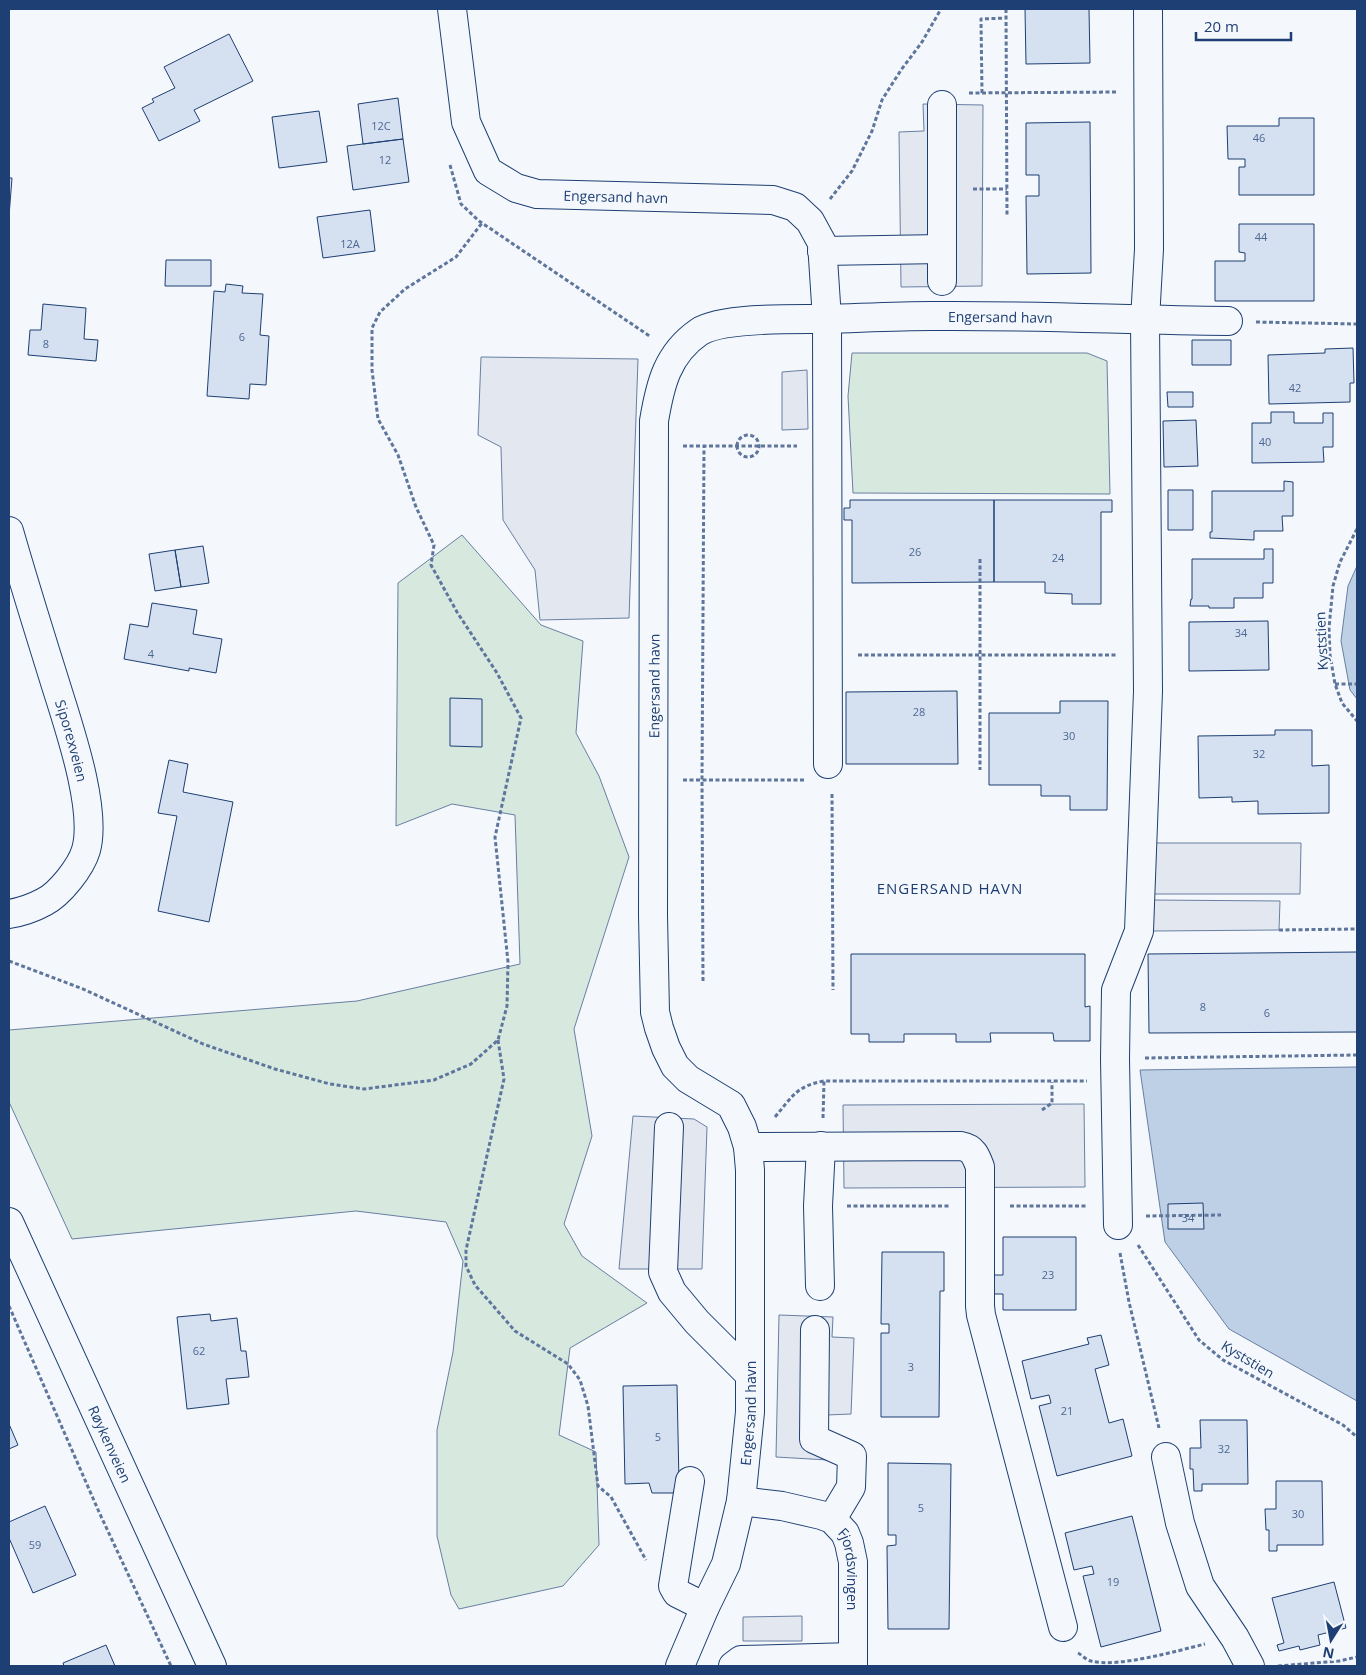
<svg xmlns="http://www.w3.org/2000/svg" width="1366" height="1675" font-family="'Open Sans',sans-serif">
<rect width="100%" height="100%" fill="#f4f7fb"/>
<!-- green -->
<path fill="#d7e8df" stroke="#687fa3" d="M852,353H1087L1107,361L1110,494L853,493L848,396Z
M462,535L541,625L583,641L576,733L599,776L629,857L574,1029L592,1136L564,1224L582,1256L647,1303L570,1348L559,1435L596,1452L599,1545L563,1586L459,1609L451,1595L437,1536V1430L453,1352L463,1261L446,1222L356,1211L72,1239L9,1102V1030L357,1001L520,964L515,815L452,804L396,826L398,583Z"/>
<!-- parking -->
<path fill="#e3e8f0" stroke="#687fa3" d="M923,104L983,105L982,286L901,287L899,132L924,131Z
M481,357L638,359L629,618L540,620L535,570L503,520L501,447L478,435Z
M807,370L808,429L782,430V372Z
M1151,843H1301L1300,894H1152Z
M1152,900L1280,901L1279,930L1153,931Z
M1084,1104L1085,1187L844,1188L843,1105Z
M633,1116L694,1119L707,1127L702,1269H619Z
M779,1315L833,1317L832,1337L854,1338L851,1414L827,1415L828,1460L776,1457Z
M802,1616V1641H743V1617Z"/>
<!-- water -->
<path fill="#bed0e5" stroke="#687fa3" d="M1357,566V699L1350,690L1341,641L1348,586Z
M1357,1067V1401L1229,1329L1165,1242L1140,1070Z"/>
<!-- building -->
<path fill="#d5e0f0" stroke="#1d3f73" d="M1025,9H1089L1090,63L1026,64Z
M229,34L253,81L194,110L200,121L159,141L142,108L154,102L152,99L175,88L164,67Z
M398,98L403,139L363,144L358,104Z
M319,111L327,162L279,168L272,117Z
M1279,118H1314V195H1239V167H1245V159H1228L1227,126H1279Z
M1090,122L1091,273L1027,274L1026,196H1039V175H1026V123Z
M403,139L409,182L353,190L347,146Z
M9,178H12L9,216Z
M370,210L375,251L323,258L317,217Z
M1239,224H1314V301H1215V261H1245V253L1239,252Z
M166,260H211V286H165Z
M226,284L243,286L242,293L263,294L260,335L269,336L266,385L250,384L249,399L207,396L214,291L225,292Z
M43,304L86,308L84,339L98,340L96,361L28,355L30,330H41Z
M1192,340H1231V365H1192Z
M1353,348L1354,383H1350V402L1269,404L1268,355L1325,353V349Z
M1167,392H1193V407H1168Z
M1271,412H1294V423H1323V413H1333V447H1323L1324,462L1252,463V423H1271Z
M1196,420L1198,466L1164,467L1163,421Z
M1284,481L1293,482V516H1282L1283,531H1254V540L1210,538V532H1212V491H1284Z
M1168,490H1193V530H1168Z
M850,500H994V582L852,583V520H844V508H850Z
M994,500H1112V512H1101V604H1072V594L1045,593V582H994Z
M203,546L209,583L181,587L175,550Z
M1264,549H1273V583H1263V598H1234V608H1209V606H1190L1191,599H1192V559H1264Z
M175,550L181,587L155,591L149,554Z
M152,603L197,610L193,634L222,639L216,673L189,668V671L124,659L130,624L148,627Z
M1268,621L1269,670L1189,671V622Z
M957,691L958,764H846V692Z
M450,698L482,699V747L450,746Z
M1060,701H1108L1107,810H1070V796H1041V785H989V713H1060Z
M1275,730H1312V766L1329,765V813L1258,814V801L1232,802V797L1199,798L1198,736L1275,735Z
M169,760L188,764L183,792L233,802L209,922L158,911L177,816L158,813Z
M1357,952V1032L1149,1033L1148,954Z
M851,954H1085V1007L1090,1006V1041H1054L1053,1033H990L991,1042H956V1034H904V1042H869V1034H851Z
M1203,1203L1204,1229H1168V1204Z
M1003,1237H1076V1310H1003V1294H993L992,1275H1003Z
M882,1252H944V1291H940L939,1417H881V1333H889V1324H881Z
M210,1314L211,1321L237,1318L241,1351H246L249,1377L226,1379L229,1404L187,1409L177,1317Z
M1101,1335L1109,1365L1095,1369L1109,1423L1123,1419L1132,1456L1057,1476L1039,1406L1051,1403L1049,1395L1031,1399L1022,1361L1089,1344L1087,1338Z
M677,1385L679,1483H677L673,1493H652L649,1483L625,1484L623,1386Z
M1200,1420H1247L1248,1484H1202V1491H1194L1193,1469H1190V1448H1201Z
M9,1424L18,1445L9,1449Z
M888,1463L951,1464L949,1629H888L887,1546L896,1545V1535H888Z
M1276,1481H1322L1323,1545H1277V1551H1269V1530H1266L1265,1509H1276Z
M45,1506L76,1575L33,1593L9,1538V1522Z
M1132,1516L1161,1631L1101,1647L1083,1576L1094,1574L1092,1566L1074,1570L1065,1533Z
M1334,1582L1346,1628L1318,1635L1320,1645L1300,1650L1299,1646L1279,1651L1277,1645L1284,1643L1272,1598Z
M106,1645L115,1666H64L63,1663Z"/>
<g fill="none" stroke-linecap="round" stroke-linejoin="round">
<defs>
<g id="minor">
<path id="s1" d="M452,9L466,122L488,171L516,188L537,194L773,200L795,207L810,221L822,243L827,319L828,764"/>
<path d="M942,105V281"/>
<path d="M822,251L942,249"/>
<path id="s2" d="M9,531C23,580 38,628 53,676C66,719 98,807 86,850C81,867 60,894 44,902C33,908 21,912 9,914"/>
<path d="M669,1127L663,1272L672,1292L697,1322L750,1375"/>
<path id="s3" d="M748,1147L742,1127L731,1105L688,1079L675,1066L666,1048L659,1028L655,1012L653,915L654,421C660,385 667,354 699,332C722,317 796,319 826,319C861,318 897,316 932,316C1031,315 1129,320 1228,321"/>
<path d="M1118,1225L1115,1059L1116,990L1139,931L1148,691L1145,320L1149,249L1148,9"/>
<path d="M820,1286L818,1206L821,1146"/>
<path d="M815,1330L814,1439L852,1456L851,1487L832,1519"/>
<path d="M1166,1457L1180,1523L1200,1586L1235,1638L1250,1666"/>
<path d="M690,1481L673,1586L677,1593L705,1607"/>
<path id="s4" d="M741,1501L782,1506L821,1515L832,1519L845,1533L849,1543L853,1562V1666"/>
<path id="s5" d="M680,1666L705,1607L726,1564L741,1501L750,1412V1170L748,1147L961,1146C973,1148 976,1156 980,1167V1306L981,1315L1063,1627"/>
<path d="M733,1666L741,1660L853,1657"/>
</g>
<g id="highway">
<path id="s6" d="M9,1222L212,1666"/>
</g>
</defs>
<!-- minor casing -->
<use href="#minor" stroke="#1d3f73" stroke-width="30"/>
<!-- highway casing -->
<use href="#highway" stroke="#1d3f73" stroke-width="30"/>
<!-- path -->
<path stroke="#5e769c" stroke-width="3" stroke-dasharray="4 2.5" stroke-linecap="butt" d="M1006,9L1007,215
M969,93L1118,92
M982,93L981,19L1006,18
M450,165L461,204L479,221L651,337
M973,189H1007
M830,199L852,171L872,131L882,100L901,70L922,42L941,9
M1256,322L1357,324
M737 446a11 11 0 1 1 22 0a11 11 0 1 1-22 0Z
M683,446H797
M1357,529L1340,562L1333,586L1329,628L1330,655L1335,684L1342,703L1357,721
M980,559V770
M858,655H1117
M1335,684H1357
M683,780H804
M832,794L833,990
M1279,930L1357,929
M9,961L83,989L203,1044L275,1069L330,1084L364,1089L434,1080L471,1064L498,1040L507,1006L508,962L495,837L521,718L497,673L457,612L431,565L434,545L416,507L398,455L378,419L372,370V328L380,312L405,289L456,257L482,223
M703,981L702,780L704,446
M498,1040L504,1079L466,1250V1266L475,1285L515,1331L568,1364L580,1380L588,1406L598,1486L611,1497L646,1560
M1145,1058L1357,1055
M1042,1110L1052,1103V1082
M775,1117C792,1097 796,1086 824,1081H1087
M823,1118L824,1081
M847,1206H951
M1010,1206H1088
M1146,1216L1221,1215
M1138,1245L1199,1340L1223,1360L1343,1425L1357,1437
M1120,1253L1129,1302L1159,1428
M9,1306L99,1512L171,1666
M1078,1653C1082,1655 1086,1660 1091,1661C1118,1668 1176,1651 1205,1644
M1278,1666L1339,1661L1357,1657"/>
<!-- minor -->
<use href="#minor" stroke="#f4f7fb" stroke-width="28"/>
<!-- highway -->
<use href="#highway" stroke="#f4f7fb" stroke-width="28"/>
</g>
<g text-anchor="middle" dominant-baseline="central" stroke-width="4" stroke-linejoin="round" paint-order="stroke">
<!-- number labels -->
<g font-size="11" fill="#4b6792">
<text x="381" y="125">12C</text>
<text x="1259" y="137">46</text>
<text x="385" y="159">12</text>
<text x="1261" y="236">44</text>
<text x="350" y="243">12A</text>
<text x="242" y="336">6</text>
<text x="46" y="343">8</text>
<text x="1295" y="387">42</text>
<text x="1265" y="441">40</text>
<text x="915" y="551">26</text>
<text x="1058" y="557">24</text>
<text x="1241" y="632">34</text>
<text x="151" y="653">4</text>
<text x="919" y="711">28</text>
<text x="1069" y="735">30</text>
<text x="1259" y="753">32</text>
<text x="1203" y="1006">8</text>
<text x="1267" y="1012">6</text>
<text x="1188" y="1217">34</text>
<text x="1048" y="1274">23</text>
<text x="199" y="1350">62</text>
<text x="911" y="1366">3</text>
<text x="1067" y="1410">21</text>
<text x="658" y="1436">5</text>
<text x="1224" y="1448">32</text>
<text x="921" y="1507">5</text>
<text x="1298" y="1513">30</text>
<text x="35" y="1544">59</text>
<text x="1113" y="1581">19</text>
</g>
<!-- street labels -->
<g font-size="14" fill="#1d3f73" stroke="#f4f7fb">
<text stroke="none"><textPath href="#s1" startOffset="301">Engersand havn</textPath></text>
<text stroke="none"><textPath href="#s3" startOffset="1169">Engersand havn</textPath></text>
<text transform="translate(1321 641) rotate(-93)">Kyststien</text>
<text stroke="none"><textPath href="#s3" startOffset="498">Engersand havn</textPath></text>
<text stroke="none"><textPath href="#s2" startOffset="219">Siporexveien</textPath></text>
<text transform="translate(1248 1359) rotate(31)">Kyststien</text>
<text stroke="none"><textPath href="#s5" startOffset="265">Engersand havn</textPath></text>
<text stroke="none"><textPath href="#s6" startOffset="244">Røykenveien</textPath></text>
<text stroke="none"><textPath href="#s4" startOffset="149">Fjordsvingen</textPath></text>
</g>
<!-- neighbourhood labels -->
<g font-size="15" letter-spacing="1" fill="#1d3f73" stroke="#f4f7fb">
<text x="950" y="888">ENGERSAND HAVN</text>
</g>
</g>
<!-- border -->
<rect width="1366" height="1675" fill="none" stroke="#1d3f73" stroke-width="20"/>
<!-- north arrow -->
<g transform="translate(1331 1640) rotate(191)" stroke="#f4f7fb" stroke-width="4" paint-order="stroke">
<path d="M0-4L9 19L0 12L-9 19Z" fill="#1d3f73"/>
<text y="-8" font-size="14" font-weight="bold" text-anchor="middle" fill="#1d3f73">N</text>
</g>
<!-- scale -->
<path d="M1196 32v8h95v-8" fill="none" stroke="#1d3f73" stroke-width="2.5"/>
<text x="1204" y="32" font-size="15" fill="#1d3f73" stroke="#f4f7fb" stroke-width="4" paint-order="stroke">20 m</text>
</svg>
